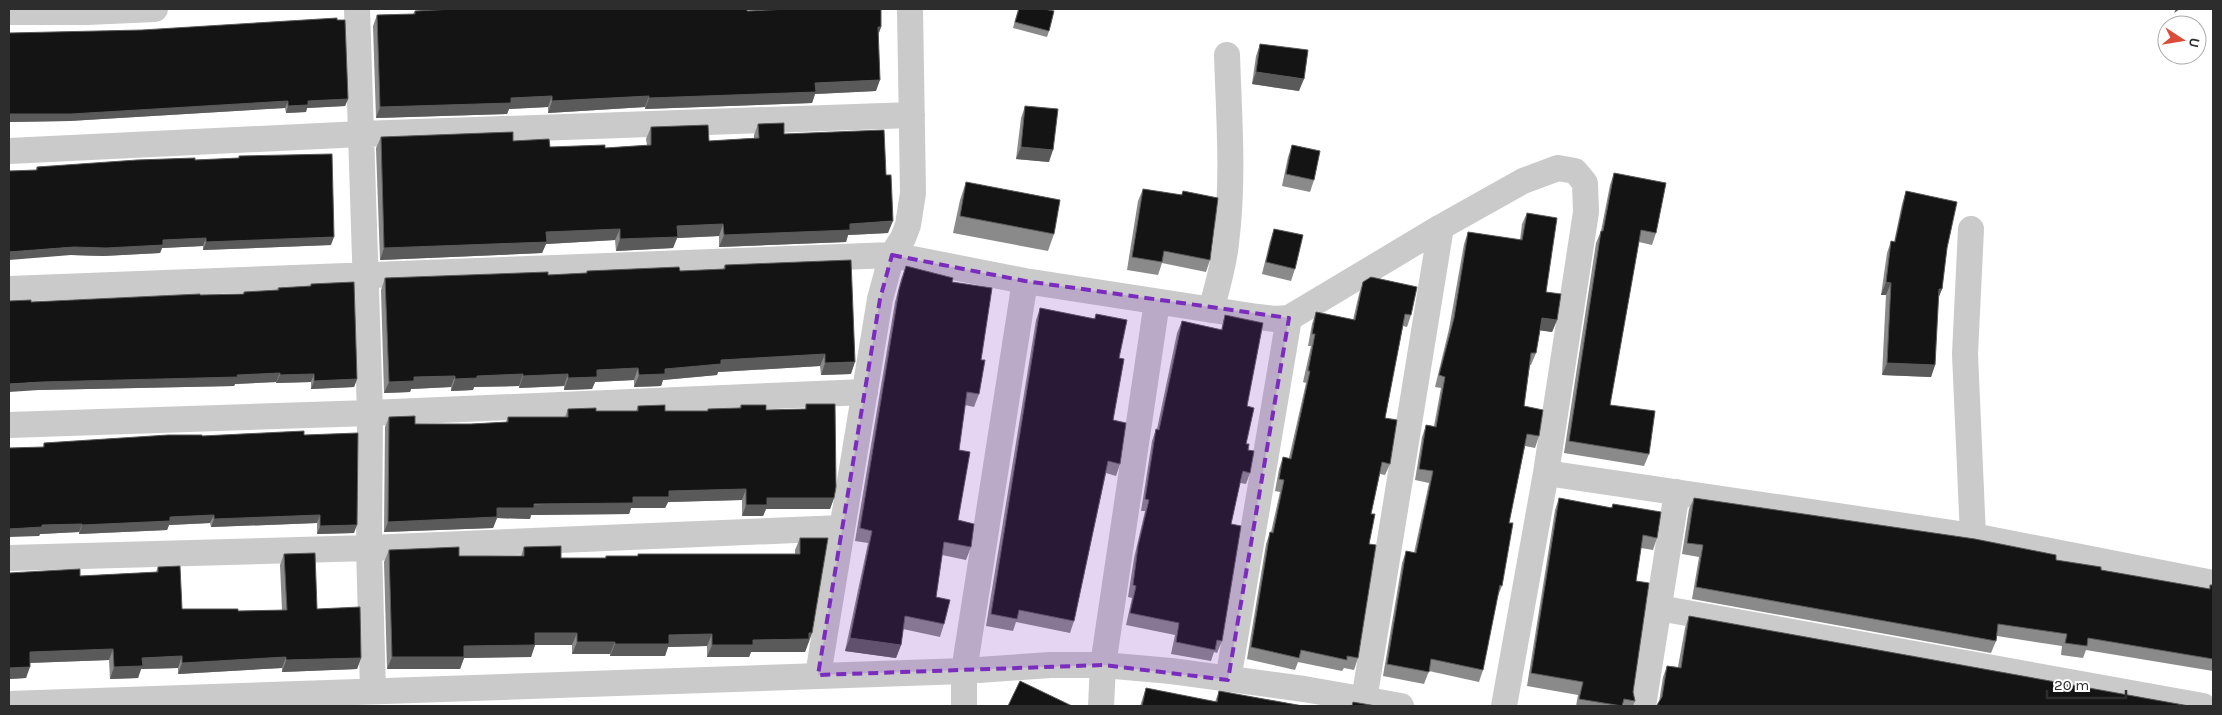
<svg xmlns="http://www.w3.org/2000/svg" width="2222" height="715" font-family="Karla,sans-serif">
<rect width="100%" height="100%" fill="#fff"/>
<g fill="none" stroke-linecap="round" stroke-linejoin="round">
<!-- street -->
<path stroke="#cacaca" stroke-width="26" d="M357,9L370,413L369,548L373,691
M9,12H87L155,9
M9,151L361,134L912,115
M1971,229L1965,354L1973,536
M9,289L892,255L1025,281L1258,317L1275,319L1289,318L1441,227L1523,181L1558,168L1575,171L1585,183L1586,212L1546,473L1504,706
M1211,310C1217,288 1224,265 1226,243C1234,180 1229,118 1227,55
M9,425L370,413L865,392
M1546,473L1973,536L2213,583
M9,558L369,548L842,528
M1659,608L2203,706
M818,675L880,299L892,255L903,238L908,225L913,193L910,9
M1228,680L1289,318
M1364,700L1441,227
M9,704L964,671L1050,665H1103L1171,671L1304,689L1401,706
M964,706V671L1025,281
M1101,706L1103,665L1157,302
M1643,706L1677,492"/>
</g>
<!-- wall -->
<path fill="#8a8a8a" d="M454,9H747V11L881,27L878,35L876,91L815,94L812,103L645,109V107L548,113V107L509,109L507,114L376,118L373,26L377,15L413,14L415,11Z
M1018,9H1044L1049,31L1047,37L1013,28Z
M9,33L348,99L345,106L307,108L306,112L286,113L285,108L69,121L9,122Z
M1260,44L1299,91L1252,84L1256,56Z
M1025,106L1049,162L1016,159L1021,118Z
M758,124L784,134L888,233L848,235L846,242L719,247V236L677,238L673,248L616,251L615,240L546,244L542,253L380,260L376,148L381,137L513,141L550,147L605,148L647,145L646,139L651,127L709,141L754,138V135Z
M1292,145L1314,180L1310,192L1282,186L1288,157Z
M239,156L331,245L203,250V246L162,248L160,253L103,256L71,255L36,170L37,167L195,160L239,158Z
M1614,173L1656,233L1652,245L1639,242L1610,405L1649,454L1644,466L1564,453L1596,243L1601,231L1610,185Z
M966,182L1054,234L1048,251L953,233L960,200Z
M1143,189L1181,195L1183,191L1210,260L1206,272L1162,263L1158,275L1127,270L1138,201Z
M1906,191L1947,248L1942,289L1938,299L1935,365L1931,377L1882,375L1886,295H1881L1887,253L1891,241L1894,242L1902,204Z
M1527,213L1546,292L1557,320L1552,332L1540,330L1536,353L1531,365H1530L1524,406L1539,436L1535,448L1525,446L1509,523L1502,586L1497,598L1483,670L1479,682L1429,671L1424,684L1383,676L1402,563L1406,551L1414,553L1429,483L1415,480L1422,437L1426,425L1434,426L1441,388L1435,387L1449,329L1464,244L1468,232L1520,240L1522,224Z
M1274,229L1295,269L1291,281L1262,274L1270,241Z
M725,265L851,374L821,375L820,366L718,372L717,375L663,380L661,386L634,387V380L595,382L592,389L564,390V386L519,388V386L474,387L473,390L451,391V387L411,389L410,392L384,393L381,290L385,278L548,275L586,273L587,271H680L723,269Z
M906,266L952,282L981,360L979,394L974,407L965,405L959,450L958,520L971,547L966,560L942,555L936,597L944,624L940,637L903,629L901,645L896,658L845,651L868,543L855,541L895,302L901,279Z
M1363,282L1411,315L1407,327L1403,326L1385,418L1390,464L1385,475L1380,474L1371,514L1358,658L1354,670L1344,668L1342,671L1298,662L1295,670L1247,659L1266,544L1270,532H1271L1280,492L1275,491L1279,469L1283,457L1289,458L1306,383L1303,382L1311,346H1308L1312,324L1316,312L1353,320L1359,294Z
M311,284L357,379L354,387L311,389V382L276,383V382L235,384L234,386L39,390L31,302L243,294L244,292L277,291L278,288L310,286Z
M1040,308L1094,319L1096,314L1119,358L1113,420L1120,464L1116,476L1106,473L1074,621L1070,633L1016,622L1013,631L986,626L1036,320Z
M1225,315L1247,406L1246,444L1248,450L1250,473L1246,484L1240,483L1231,524L1222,641L1217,653L1214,652L1211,661L1171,654L1175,635L1126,625L1132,598L1128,597L1134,558L1145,511H1141L1152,441L1156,429H1157L1177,333L1182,321L1221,330Z
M806,404L834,498L830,509H766L763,516H742V500L668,502L665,508H631L629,514L531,515L530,519L497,518L493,528L384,532L385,427L389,417L415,424H471L506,422L508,417H565L568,409L596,411H636L638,406L665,411H707L708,409L739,408L741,405L766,410L805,409Z
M304,435L354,533L317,534V523L211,527L210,523L169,525L167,530L79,534V532L40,534L39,536L43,447L44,443L202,436Z
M1559,498L1611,508L1613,504L1657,538L1653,550L1641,548L1636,581L1633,692L1635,701L1633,706H1576L1578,695L1527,686L1555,510Z
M1694,498L2056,560L2101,570L2209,589L2210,585H2213V671L2086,650L2083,658L2061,655L2062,646L1997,636L1996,641L1991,653L1692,599L1699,557L1682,554L1689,509Z
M800,538L812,633L805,652H751L749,657H707V646L668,647L665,656H610V654H572V645H535L531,657L464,658L460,669H387L384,562L389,550L459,556H521L524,547L561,558H605L606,556H638V554H795V550Z
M284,554L317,609L361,658L357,669L282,672V668L178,674V668L141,669L138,678L110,679L109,660L30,663L26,678L9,679V573L80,576L156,572L158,567L182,609L238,611L282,610L280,565Z
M1689,616L2189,706H1657L1659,702L1663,677L1667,666L1678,667L1685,628Z
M1146,688L1215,702L1219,691L1303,706H1140Z"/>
<!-- shaded-wall -->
<path fill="#5a5a5a" d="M2176,9H2180L2174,13Z
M878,27H881L877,38Z
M1256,72L1304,79L1299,91L1252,84Z
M880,80L876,91L815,94L812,103L645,109L649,98L815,83Z
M552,96L548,107L509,109L507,114L376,118L380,107L511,98Z
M649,96L645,107L548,113L552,101Z
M348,99L345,106L307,108L306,112L286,113L288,106L308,101Z
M288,101L285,108L69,121L9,122V114Z
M1021,147L1053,150L1049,162L1016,159Z
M893,221L888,233L848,235L846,242L719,247L724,235L850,224Z
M723,224L719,236L677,238L673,248L616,251L620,239L677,226Z
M620,229L615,240L546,244L542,253L380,260L384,248L546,232Z
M334,237L331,245L203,250L206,242Z
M206,238L203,246L162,248L160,253L103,256L71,255L9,260V252L163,240Z
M1886,282L1891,283L1886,295H1881Z
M1939,289H1942L1937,301Z
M1542,318L1557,320L1552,332L1537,330Z
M825,354L820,366L718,372L717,375L663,380L661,386L634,387L639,375L665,369L721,360Z
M855,362L851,374L821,375L825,363Z
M1887,363L1935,365L1931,377L1882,375Z
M638,368L634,380L595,382L592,389L564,390L568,378L597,370Z
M280,373L276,382L235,384L234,386L39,390L9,392V384L42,382Z
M314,374L311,382L276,383L280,375Z
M523,374L519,386L474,387L473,390L451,391L455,379L477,376Z
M568,374L564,386L519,388L523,376Z
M455,376L451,387L411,389L410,392L384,393L389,382L414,377Z
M357,379L354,387L311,389L314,381Z
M746,489L742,500L668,502L665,508H631L629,514L531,515L530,519L497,518L493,528L384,532L388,522L497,508L633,497L669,491Z
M767,498H834L830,509H766L763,516H742L746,505Z
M214,515L210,523L169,525L167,530L79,534L82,525L170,517Z
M320,515L317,523L211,527L214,519Z
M82,524L79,532L40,534L39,536L9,537V529L42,525Z
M357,525L354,533L317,534L320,526Z
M535,633H577L572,645H535L531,657L464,658L460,669H387L392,657Z
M809,633H812L805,652H751L749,657H707L712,645Z
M712,634L707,646L668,647L665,656H610L615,644L669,635Z
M850,638L901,645L896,658L845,651Z
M577,642H615L610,654H572Z
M113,649L109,660L26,663L30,652Z
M182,656L178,668L141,669L138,678L110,679L114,667L142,658Z
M286,657L282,668L178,674L182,663Z
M361,658L357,669L282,672L286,660Z
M30,667L26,678L9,679V668Z"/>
<!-- building -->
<path fill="#141414" stroke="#5a5a5a" d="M455,9H747V11L789,9H881V27H878L880,80L815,83L816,92L649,98V96L552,101V96L511,98V103L380,107L377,15L415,14V11Z
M1019,9H1044L1054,11L1049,31L1015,22Z
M337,18V20H345L348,99L308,101V105L288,106V101L71,114H9V33L142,30Z
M1260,44L1308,50L1304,79L1256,72Z
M1025,106L1058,109L1053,150L1021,147Z
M784,123V134L884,130L886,175H891L893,221L850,224V230L724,235L723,224L677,226L678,237L620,239V229L546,232L547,242L384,248L381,137L513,132V141L549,139L550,147L605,145V148L651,145V127L708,125L709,141L759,138L758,124Z
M1292,145L1320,151L1314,180L1286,174Z
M332,154L334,237L206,242V238L163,240V245L106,248L74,247L9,252V171L37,170V167L137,160L195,158V160L239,158V156Z
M1614,173L1666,183L1656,233L1641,230L1610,405L1655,411L1649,454L1569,441L1601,231H1603Z
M966,182L1060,200L1054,234L960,216Z
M1143,189L1182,195L1183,191L1218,198L1210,260L1164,251L1162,262L1132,257Z
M1906,191L1957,202L1947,248L1942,289H1939L1935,365L1887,363L1891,283L1886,282L1891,241L1895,242Z
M1527,213L1557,218L1546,292L1561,294L1557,320L1542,318L1536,353H1531L1524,406L1543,410L1539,436L1527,434L1509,523H1513L1502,586L1500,585L1483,670L1431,659L1429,672L1387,664L1406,551L1416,553L1433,471L1419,469L1426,425L1436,427L1445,377L1439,375L1454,318L1468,232L1522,240Z
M1274,229L1303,235L1295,269L1266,262Z
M851,260L855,362L825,363V354L721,360V364L665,369V374L639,375L638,368L597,370V377L568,378V374L523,376V374L477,376V378L455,379V376L414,377V381L389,382L385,278L548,272V275L587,273V271L679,267L680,271L725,269V265Z
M906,266L953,278L952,282L992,288L981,360H985L979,394L967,392L959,450L970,452L958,520L974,524L971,547L944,542L936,597L950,600L944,624L905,616L901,645L850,638L872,531L860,528L899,290Z
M1371,277L1417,287L1411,315L1405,314L1385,418L1397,420L1390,464L1382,462L1371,514H1375L1369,544L1376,545L1358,658L1347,656V660L1301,650L1299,658L1251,647L1270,532L1273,533L1284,480L1279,479L1283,457L1291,459L1310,371H1308L1315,334H1312L1316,312L1355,320L1363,282Z
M354,282L357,379L314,381V374L280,375V373L237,375L238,377L42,382L9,384V301L31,300V302L200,294V295L244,294V292L279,290L278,288L311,286V284Z
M1040,308L1095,319L1096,314L1127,320L1119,358L1124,359L1113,420L1126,423L1120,464L1108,461L1074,621L1019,610L1017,619L991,614Z
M1225,315L1263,323L1247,406L1254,408L1246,444H1249L1248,450L1254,451L1250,473L1243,471L1242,474L1231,524L1241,526L1222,641L1217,640L1215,650L1176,642L1179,623L1130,613L1136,586L1133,585L1138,546L1149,500L1145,499L1156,429L1159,430L1182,321L1222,330Z
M806,404H835L836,487L834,498H767V505H746V489L669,491V497H633V503L534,504V508H497V517L388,522L389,417L415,416V424H471L508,422V417H568V409L596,408V411H638V406L665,405V411H708V409L741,408V405H766V410L806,409Z
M304,431V435L358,433L357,525L320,526V515L214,519V515L170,517V521L82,525V524L42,525V527L9,529V448L44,447V443L168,435H202V436Z
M1559,498L1612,508L1613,504L1661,512L1657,538L1643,535L1636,581L1649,583L1633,692L1635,701L1624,699L1622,706L1579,699L1583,682L1531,673Z
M1694,498L1975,539L2056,555V560L2101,567V570L2210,589V585H2213V659L2088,638L2087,646L2065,643L2067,634L1998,624L1996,641L1696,587L1703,545L1687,543Z
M800,538H828L812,633H809V639L753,640V645H712V634L669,635V644H615V642H577V633H535V645L464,646V657H392L389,550L459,547V556H524V547L561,546V558H606V556H638V554H800Z
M315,553L317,609L360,607L361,658L286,660V657L182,663V656L142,658L143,666L114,667L113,649L30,652V667L9,668V573L80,569V576L158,572V567L180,566L182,609H238V611L287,610L284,554Z
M1689,616L2189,706H1664L1657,705L1662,697L1667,666L1681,668Z
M1020,681L1072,706H1008Z
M1146,688L1217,702L1219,691L1303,706H1142Z
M1353,702L1376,706H1352Z"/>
<!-- marked area -->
<path fill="#7b2cbf" fill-opacity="0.2" stroke="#7b2cbf" stroke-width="4" stroke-dasharray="10 6" stroke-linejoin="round" d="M892,255L1025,281L1289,318L1228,680L1103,665L818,675L880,299Z"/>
<!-- border -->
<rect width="2222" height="715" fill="none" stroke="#2d2d2d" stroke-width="20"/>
<!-- north arrow -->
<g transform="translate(2182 40) rotate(102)"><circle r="24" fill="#ffffff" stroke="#ababab"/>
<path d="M0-4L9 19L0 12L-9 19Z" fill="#db4c38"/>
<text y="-8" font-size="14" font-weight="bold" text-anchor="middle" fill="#2d2d2d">U</text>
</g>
<!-- scale -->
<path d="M2047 690v8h79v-8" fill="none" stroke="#2d2d2d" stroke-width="2.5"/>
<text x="2054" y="690" font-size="15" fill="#2d2d2d" stroke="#ffffff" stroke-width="4" paint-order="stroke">20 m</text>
</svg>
